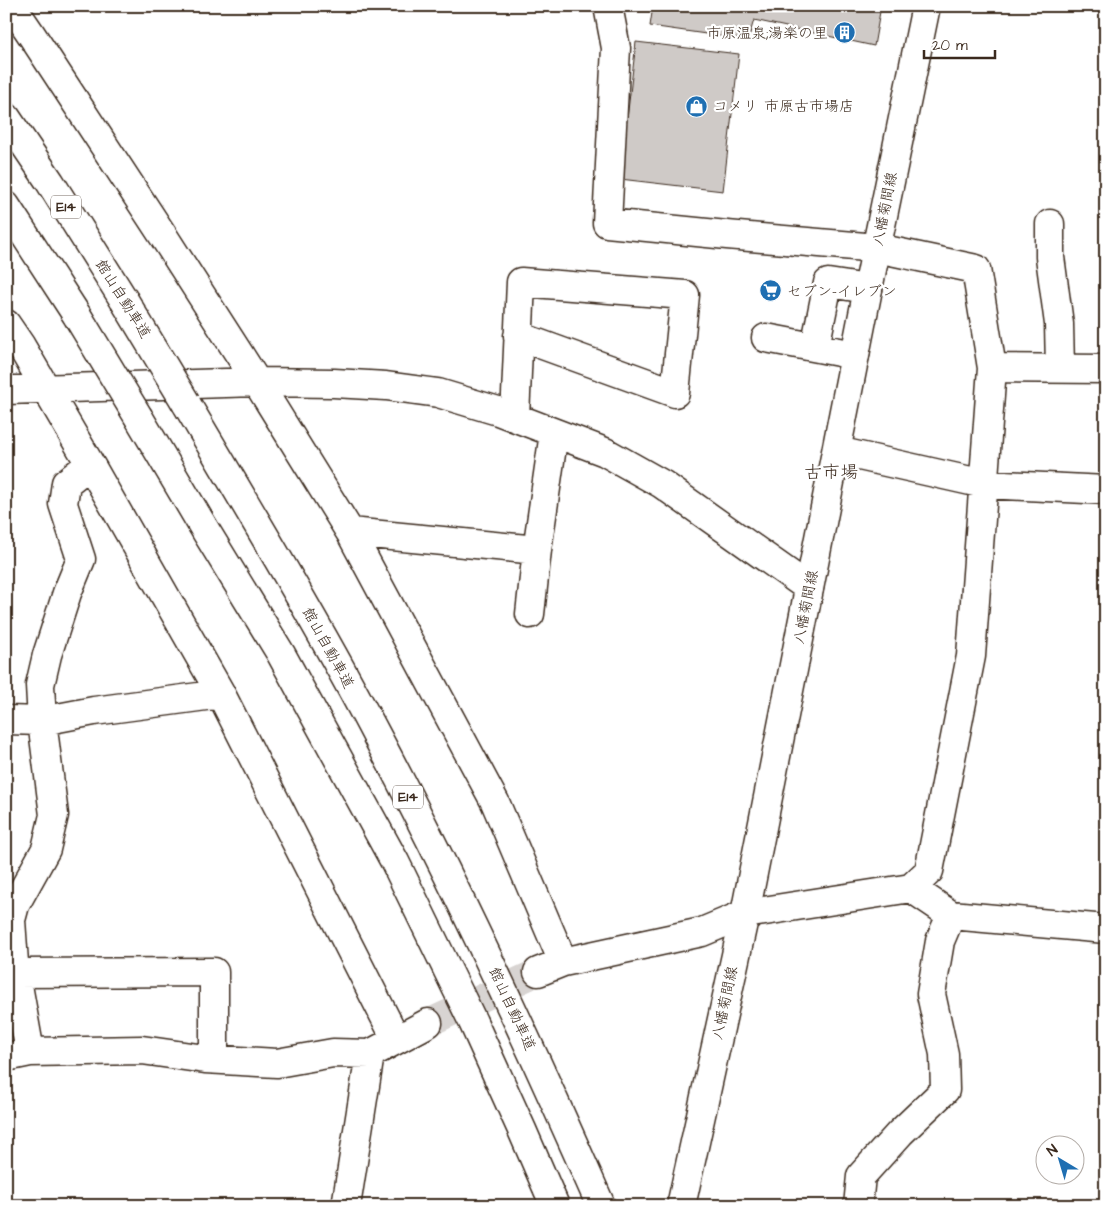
<svg xmlns="http://www.w3.org/2000/svg" width="1112" height="1212" font-family="'Architects Daughter','Klee One',sans-serif">
<rect width="100%" height="100%" fill="#fff"/>
<filter id="ink" filterUnits="userSpaceOnUse"><feTurbulence type="fractalNoise" baseFrequency=".02" numOctaves="2"/><feDisplacementMap in="SourceGraphic" scale="10" xChannelSelector="R" yChannelSelector="G"/><feConvolveMatrix kernelMatrix="1 2 1 2 8 2 1 2 1" color-interpolation-filters="sRGB"/></filter>
<g filter="url(#ink)">
<!-- building -->
<path fill="#cfcac7" stroke="#3b2a1e" d="M653,6H881L874,46L754,20L748,40L650,26Z
M636,42L739,54L723,191L620,179Z"/>
<g fill="none" stroke-linecap="round" stroke-linejoin="round">
<!-- minor-tunnel -->
<path stroke="#d8d4d2" stroke-width="28" stroke-dasharray="28 14" stroke-linecap="butt" d="M428,1023L538,972"/>
<defs>
<path id="minor" d="M12,6L31,34L164,237L257,382L350,532L495,802L563,962
M1050,224V257L1059,324L1060,368
M6,324L21,346L90,464L221,694L396,1039
M766,338L855,355
M815,347L828,283L868,289
M992,368L1106,369
M6,390L257,382L334,383L386,386L438,393L498,411L605,452L662,484L809,588
M515,417L521,282L685,295L675,393L518,336
M837,451L984,484L1106,490
M350,532L537,550
M530,614L537,550L554,433
M6,720L42,721L94,711L221,694
M911,888L951,915L1106,929
M538,972L563,962L702,932L745,914L911,888L929,871L971,656L992,368L976,269L877,248L727,235L607,223L616,48L608,6
M16,973L214,972V1059
M30,1052L14,963L11,920L15,905L46,849L54,815L42,721L40,685L47,655L67,593L81,559L63,504L66,483L90,464
M6,1057L30,1052L142,1050L205,1059L277,1063L333,1053L370,1054L428,1023
M346,1206L370,1054
M858,1206L861,1176L900,1133L945,1090L944,1054L931,994L940,941L951,915"/>
<path id="major" d="M681,1206L745,914L868,289L926,6"/>
<path id="highway" d="M6,117L50,182L124,300
M6,206L78,317
M186,403C252,515 320,627 380,742C460,893 532,1049 601,1206
M139,418L207,533L281,654L395,862L473,1022L522,1130L555,1206"/>
</defs>
<!-- minor casing -->
<use href="#minor" stroke="#3b2a1e" stroke-width="31"/>
<!-- major casing -->
<use href="#major" stroke="#3b2a1e" stroke-width="31"/>
<!-- highway casing -->
<use href="#highway" stroke="#3b2a1e" stroke-width="31"/>
<!-- minor -->
<use href="#minor" stroke="#fff" stroke-width="28"/>
<!-- major -->
<use href="#major" stroke="#fff" stroke-width="28"/>
<!-- highway -->
<use href="#highway" stroke="#fff" stroke-width="28"/>
<defs>
<path id="highway-bridge" d="M124,300L186,403
M78,317L139,418"/>
</defs>
<!-- highway-bridge casing -->
<use href="#highway-bridge" stroke="#3b2a1e" stroke-width="31" stroke-linecap="butt"/>
<!-- highway-bridge -->
<use href="#highway-bridge" stroke="#fff" stroke-width="28"/>
</g>
</g>
<!-- icons -->
<defs>
<symbol id="building-disc" viewBox="-11 -11 22 22"><circle r="9.5" fill="#1f6fb2" stroke="#fff"/><path d="M-4-6H4V6H1V3H-1V6H-4ZM-2.5-4.3h1.7v1.8h-1.7ZM.8-4.3h1.7v1.8H.8ZM-2.5-1h1.7V.8h-1.7ZM.8-1h1.7V.8H.8Z" fill="#fff"/></symbol>
<symbol id="shop-disc" viewBox="-11 -11 22 22"><circle r="9.5" fill="#1f6fb2" stroke="#fff"/><path d="M-5-2.5h2.3a2.7 3.5 0 0 1 5.4 0H5L5.5 6h-11ZM-1.5-2.5h3a1.5 2.3 0 0 0-3 0Z" fill="#fff"/></symbol>
<symbol id="supermarket-disc" viewBox="-11 -11 22 22"><circle r="9.5" fill="#1f6fb2" stroke="#fff"/><path d="M-6-5.5h2.5l.6 2H6L4.5 2H-2.5L-4.4-4H-6ZM-1.5 3.2a1.3 1.3 0 1 0 .1 0ZM3 3.2a1.3 1.3 0 1 0 .1 0Z" fill="#fff"/></symbol>
</defs>
<g fill-rule="evenodd">
<use href="#building-disc" x="832" y="20" width="25" height="25"/>
<use href="#shop-disc" x="684" y="94" width="25" height="25"/>
<use href="#supermarket-disc" x="758" y="278" width="25" height="25"/>
</g>
<g text-anchor="middle" dominant-baseline="central" stroke-width="4.5" stroke-linejoin="round" paint-order="stroke">
<!-- shield labels -->
<g fill="#fff" stroke="#766a62" stroke-width="1">
<rect x="51" y="195.5" width="30" height="23" rx="4"/>
<rect x="393" y="785.5" width="30" height="23" rx="4"/>
</g>
<g font-size="14" font-weight="bold" fill="#3b2a1e">
<text x="66" y="207">E14</text>
<text x="408" y="797">E14</text>
</g>
<!-- poi labels -->
<g font-size="15" fill="#3b2a1e" stroke="#fff" text-anchor="start">
<text x="828" y="33" text-anchor="end">市原温泉;湯楽の里</text>
<text x="713" y="106">コメリ 市原古市場店</text>
<text x="787" y="291">セブン-イレブン</text>
</g>
<!-- street labels -->
<g font-size="15" fill="#3b2a1e" stroke="#fff">
<text transform="translate(885 209) rotate(-79)">八幡菊間線</text>
<text transform="translate(123 299) rotate(58)">館山自動車道</text>
<text transform="translate(806 607) rotate(-79)">八幡菊間線</text>
<text transform="translate(328 648) rotate(61)">館山自動車道</text>
<text transform="translate(725 1003) rotate(-78)">八幡菊間線</text>
<text transform="translate(512 1009) rotate(65)">館山自動車道</text>
</g>
<!-- quarter labels -->
<g font-size="18" fill="#3b2a1e" stroke="#fff">
<text x="831" y="472">古市場</text>
</g>
</g>
<!-- margin -->
<rect width="1112" height="1212" fill="none" stroke="#fff" stroke-width="25"/>
<rect x="12" y="12" width="1087" height="1187" fill="none" stroke="#3b2a1e" stroke-width="2" filter="url(#ink)"/>
<!-- north arrow -->
<g transform="translate(1060 1160) rotate(322)"><circle r="24" fill="#ffffff" stroke="#b1aaa5"/>
<path d="M0-4L9 19L0 12L-9 19Z" fill="#1f6fb2"/>
<text y="-8" font-size="14" font-weight="bold" text-anchor="middle" fill="#3b2a1e">N</text>
</g>
<!-- scale -->
<path d="M924 50v8h71v-8" fill="none" stroke="#3b2a1e" stroke-width="2.5"/>
<text x="932" y="50" font-size="15" fill="#3b2a1e" stroke="#ffffff" stroke-width="4" paint-order="stroke">20 m</text>
</svg>
